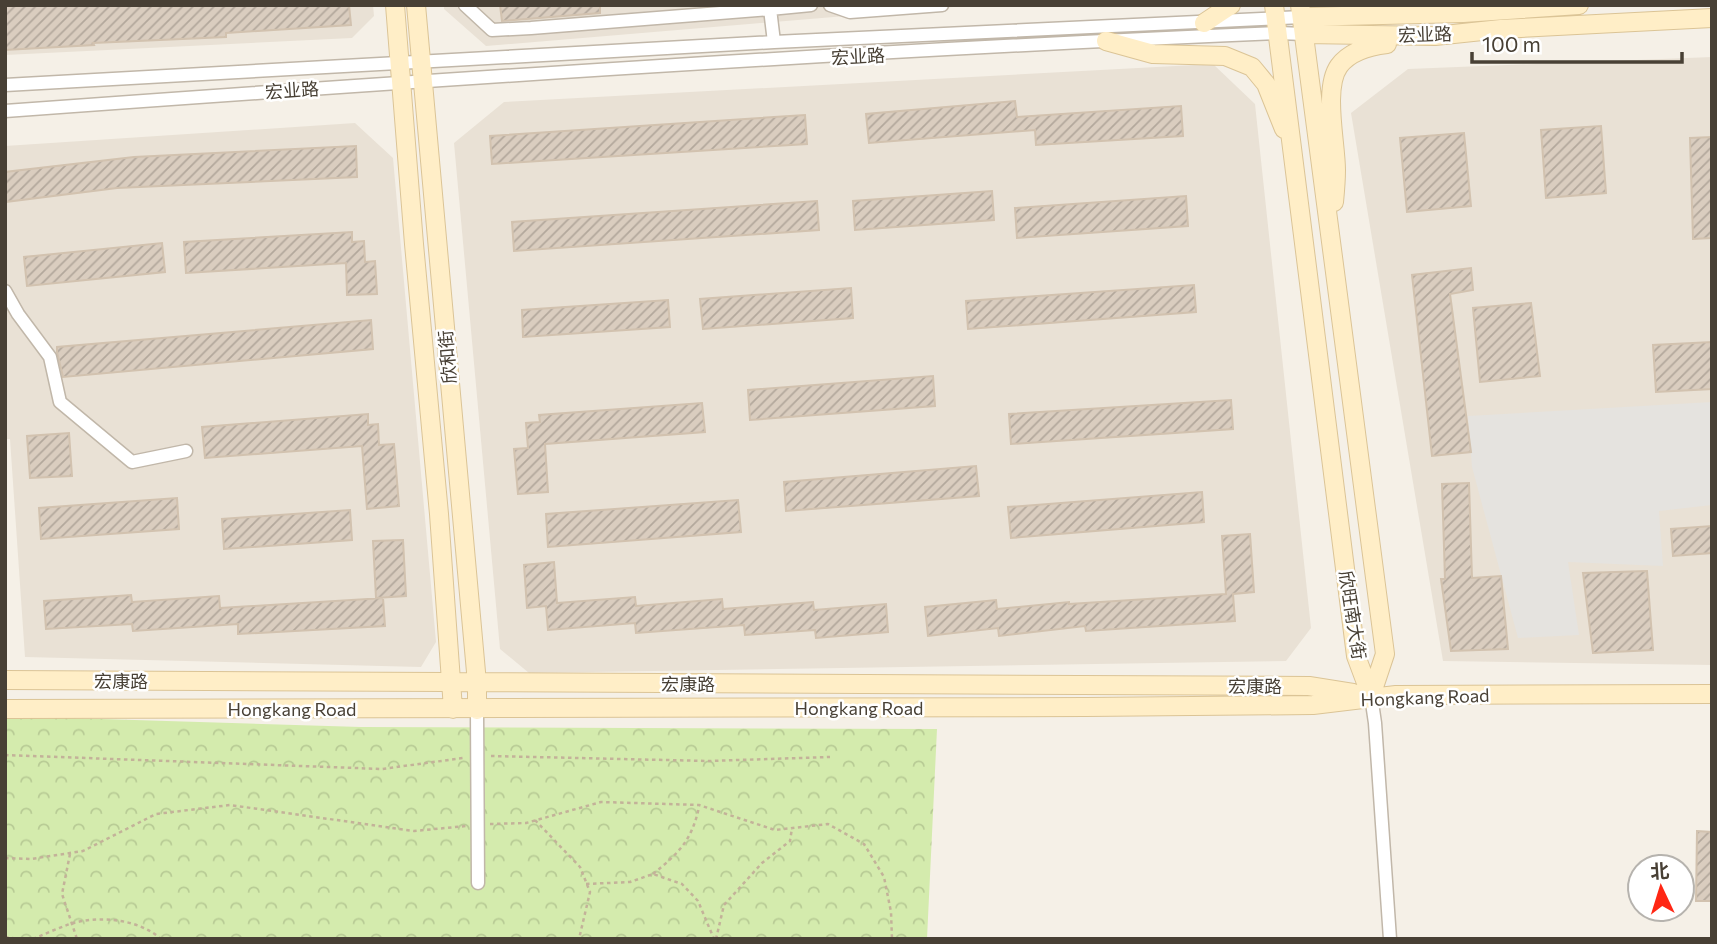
<svg xmlns="http://www.w3.org/2000/svg" width="1717" height="944" font-family="Commissioner,'Noto Sans SC',sans-serif">
<defs>
<pattern id="forest-crowns" width="20" height="18" patternUnits="userSpaceOnUse" patternTransform="scale(1.75)"><rect width="20" height="18" fill="#d4ebad"/><path d="M2 6a3 3 0 1 1 6 0M12 15a3 3 0 1 1 6 0" fill="none" stroke="#b8cb95"/></pattern>
<pattern id="building-hatch" width="6" height="6" patternUnits="userSpaceOnUse" patternTransform="scale(1.75)"><rect width="6" height="6" fill="#dacdbf"/><path d="M-1 1l2-2M0 6l6-6M5 7l2-2" fill="none" stroke="#b3a89c"/></pattern>
</defs>
<rect width="100%" height="100%" fill="#f5f0e7"/>
<!-- residential -->
<path fill="#e9e1d5" d="M5,5H373L374,16L352,38L5,55Z
M444,5H977L486,46L444,9Z
M1712,57V665L1443,661L1351,113L1408,69Z
M1213,64L1255,104L1311,628L1286,661L529,673L500,649L454,143L504,102Z
M355,123L393,158L436,642L421,667L25,657L10,439H5V146Z"/>
<!-- forest -->
<path fill="url(#forest-crowns)" d="M5,716L361,727L937,729L927,939H5Z"/>
<!-- parking -->
<path fill="#e5e3df" d="M1712,402V505L1659,511L1663,566L1568,562L1579,635L1518,638L1472,467L1468,416Z"/>
<!-- building -->
<path fill="url(#building-hatch)" stroke="#d2c2af" stroke-width="2" d="M5,5H349L351,25L226,33V37L93,43L94,45L5,50Z
M500,5H600V13L502,21Z
M1015,101L1017,117L1181,106L1183,136L1036,145L1035,130L869,143L866,114Z
M805,115L807,144L492,164L490,136Z
M1601,126L1606,193L1546,198L1541,130Z
M1464,133L1471,206L1407,212L1400,138Z
M1712,137V238L1693,239L1690,138Z
M356,146L357,177L117,188L5,202V172L134,157Z
M992,191L994,220L855,230L853,201Z
M1186,196L1188,226L1017,238L1015,208Z
M817,201L819,230L514,251L512,222Z
M352,232V242L364,241L365,262L375,261L377,294L347,295L346,263L186,273L184,242Z
M162,243L165,272L27,286L24,257Z
M1471,268L1473,290L1450,294L1471,452L1432,456L1412,275Z
M1194,285L1196,312L968,329L966,301Z
M851,288L853,318L703,329L700,299Z
M668,300L670,327L523,337L522,310Z
M1531,303L1540,376L1480,382L1473,308Z
M371,320L373,349L63,377L57,352V347Z
M1712,342V389L1656,392L1653,345Z
M933,376L935,406L750,420L748,390Z
M1231,400L1233,429L1011,444L1009,414Z
M702,403L705,432L545,444L548,492L518,494L514,449L528,448L526,423L540,422L539,415Z
M368,414V425L378,424L379,445L394,444L399,506L367,509L362,446L205,458L202,427Z
M69,433L72,476L30,478L27,436Z
M976,466L979,496L786,511L784,482Z
M1469,483L1472,578L1501,576L1508,649L1451,651L1441,579H1445L1442,484Z
M1202,492L1204,522L1011,538L1008,507Z
M177,498L179,529L41,539L39,508Z
M738,500L741,532L548,547L546,514Z
M350,510L352,540L224,549L222,519Z
M1712,526V553L1673,556L1671,529Z
M1250,534L1254,592L1233,594L1235,621L1086,631L1085,626L999,636L998,628L928,636L925,607L996,600L997,609L1069,602V604L1226,594L1222,536Z
M403,540L406,596L376,598L373,541Z
M554,562L557,603L635,597L636,606L722,599L723,609L813,602L814,610L886,604L888,632L816,638L815,630L745,635L744,625L636,633L635,623L548,630L546,606L527,608L524,565Z
M1647,571L1653,650L1593,653L1583,573Z
M131,595L132,602L219,596L220,608L383,598L385,626L238,634V624L133,631L132,624L46,629L44,601Z
M1697,831L1712,832V901H1696Z"/>
<g fill="none" stroke-linecap="round" stroke-linejoin="round">
<defs>
<path id="street" d="M465,5L492,30L531,28L770,9
M830,5L850,12L942,5
M774,42L770,9L811,5
M5,85L774,42L1302,17
M5,111C429,80 853,51 1278,33L1304,34
M5,291L18,314L50,357L60,402L132,462L186,451
M1371,696L1375,723L1390,939
M477,710L478,883"/>
<path id="secondary" d="M395,5L414,244L439,514L453,709
M416,5L477,683V710
M1274,5L1356,656L1371,696L1385,654L1300,5
M1302,17L1463,13L1579,5
M1204,23L1231,5
M1304,34L1435,36L1501,29L1712,18
M1106,41L1153,54L1225,56L1252,67L1266,84L1284,129
M1334,202C1335,192 1336,180 1336,170C1336,143 1323,88 1339,66C1350,51 1370,46 1387,44
M5,680L1309,686L1353,693
M5,709L1086,707L1313,705L1396,695L1712,694"/>
</defs>
<!-- street casing -->
<use href="#street" stroke="#c1b7a9" stroke-width="15"/>
<!-- secondary casing -->
<use href="#secondary" stroke="#dbc496" stroke-width="20"/>
<!-- path -->
<path stroke="#c3b299" stroke-width="2.5" stroke-dasharray="3.5 3.5" stroke-linecap="butt" d="M5,755L382,769L463,758
M491,756L708,761L830,757
M535,820L580,867L590,892L579,939
M490,824L526,823L601,802L699,805L775,830L828,824L864,844L884,877L891,912L892,939
M70,854L62,894L77,939
M5,858L31,859L83,851L156,814L230,805L414,831L466,826
M653,874C679,853 692,840 699,807
M586,884L630,882L653,874L682,884L698,901L714,939
M5,937L20,939
M33,939C45,934 58,928 70,924C99,915 139,919 161,939
M716,939L724,905L762,863L790,841L792,828"/>
<!-- street -->
<use href="#street" stroke="#fff" stroke-width="12"/>
<!-- secondary -->
<use href="#secondary" stroke="#ffeec7" stroke-width="18"/>
</g>
<g text-anchor="middle" dominant-baseline="central" stroke-width="5" stroke-linejoin="round" paint-order="stroke">
<!-- street labels -->
<g font-size="18" fill="#484035" stroke="#fff">
<text transform="translate(1425 34) rotate(-2)">宏业路</text>
<text transform="translate(858 56) rotate(-3)">宏业路</text>
<text transform="translate(292 90) rotate(-4)">宏业路</text>
<text transform="translate(447 357) rotate(-95)">欣和街</text>
<text transform="translate(1353 615) rotate(81)">欣旺南大街</text>
<text x="121" y="681">宏康路</text>
<text x="688" y="684">宏康路</text>
<text x="1255" y="686">宏康路</text>
<text transform="translate(1425 697) rotate(-2)">Hongkang Road</text>
<text x="859" y="708">Hongkang Road</text>
<text x="292" y="709">Hongkang Road</text>
</g>
</g>
<!-- border -->
<rect width="1717" height="944" fill="none" stroke="#484035" stroke-width="14"/>
<!-- north arrow -->
<g transform="translate(1661 888) rotate(356)"><circle r="33" fill="#ffffff" stroke="#b6b3ae" stroke-width="2"/>
<path d="M0-5L12 26L0 18L-12 26Z" fill="#ff2714"/>
<text y="-10" font-size="19" font-weight="bold" text-anchor="middle" fill="#484035">北</text>
</g>
<!-- scale -->
<path d="M1472 52v10h210v-10" fill="none" stroke="#484035" stroke-width="3.5"/>
<text x="1482" y="52" font-size="21" fill="#484035" stroke="#ffffff" stroke-width="5" paint-order="stroke">100 m</text>
</svg>
